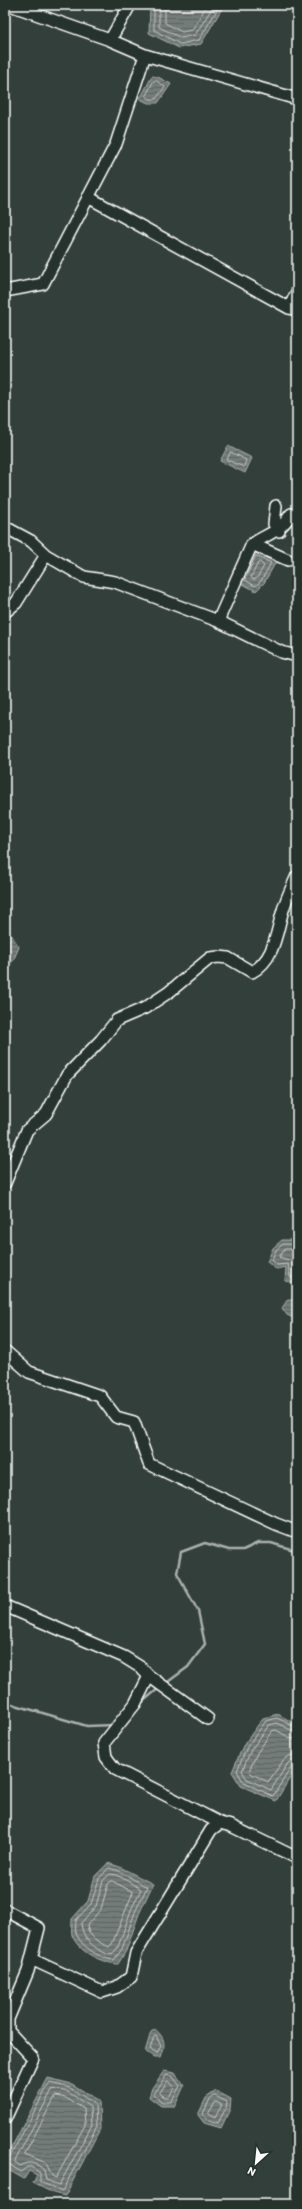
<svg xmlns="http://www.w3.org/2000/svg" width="302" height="2209" font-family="Itim,sans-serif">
<defs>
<pattern id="water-rules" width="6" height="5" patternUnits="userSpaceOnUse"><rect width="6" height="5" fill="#737b78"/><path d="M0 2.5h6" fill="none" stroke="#606462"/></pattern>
</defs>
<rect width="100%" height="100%" fill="#333f3a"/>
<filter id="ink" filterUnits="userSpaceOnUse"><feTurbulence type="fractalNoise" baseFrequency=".025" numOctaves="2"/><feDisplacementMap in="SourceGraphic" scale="8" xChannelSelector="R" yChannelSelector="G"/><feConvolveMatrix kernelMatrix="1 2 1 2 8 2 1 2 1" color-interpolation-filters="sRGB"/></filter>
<g filter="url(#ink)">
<!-- water -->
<path fill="url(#water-rules)" stroke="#abb0ae" d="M150,5H224L201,44L179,48L149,33Z
M152,76L158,77L171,84L158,103H148L140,99Z
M228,446L252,458L245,473L220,461Z
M254,549L277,560L264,583L256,591L239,582Z
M5,931L11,934L19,947L13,961L5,967Z
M282,1240H297V1283L285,1281L286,1267L276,1269L267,1262L273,1248Z
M288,1299L297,1300V1320L287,1315L282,1308Z
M278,1714L297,1725V1766L276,1801L241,1786L232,1772L243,1746L263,1718Z
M108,1863L120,1867L153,1884L139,1914L126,1951L118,1964C102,1963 78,1952 72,1935C71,1931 72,1924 72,1919L88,1901L95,1876Z
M155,2029C165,2038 166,2044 161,2057H155L145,2052L151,2032Z
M164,2071L175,2073L184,2086L175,2106H161L149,2097L152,2088Z
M48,2078L72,2084L99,2101L100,2129L65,2196L53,2193L33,2183L37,2175L29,2171L24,2179L5,2168L8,2154Z
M216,2091L231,2099L230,2109L221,2128L204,2123L198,2115L206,2098Z"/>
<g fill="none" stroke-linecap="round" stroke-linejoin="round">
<!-- shore -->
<path stroke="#c7cac9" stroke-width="1" d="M154,5V30L180,44L199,40L220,5
M159,5V27L181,38L195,35L214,5
M165,5V23L182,32L192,30L207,5
M154,81H157L165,87L156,99H150L146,96Z
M231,452L246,460L244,467L227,460Z
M256,556L271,563L261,581L255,586L245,580Z
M260,562L264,566L257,578L253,580L251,577L258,563Z
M297,1244H283L276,1250L272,1260L277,1265L288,1264L290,1277L297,1279
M297,1249H285L279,1257L292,1261L297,1274
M297,1728L277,1718L266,1721L247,1747L237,1771L244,1783L273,1796L292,1766L297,1764
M297,1733L277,1723L269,1725L251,1750L242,1771L247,1779L271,1790L288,1763L297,1759
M297,1739L290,1738L276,1730L272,1731L257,1753L249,1771L252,1774L268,1782L285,1758L297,1753
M109,1868L119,1871L147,1887L135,1912L122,1949L114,1960C101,1959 81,1947 76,1933C75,1930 76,1924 76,1920L91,1904L99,1879Z
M110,1874L117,1875L141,1889L131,1910L118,1947L112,1955C97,1952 82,1939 81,1923L96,1906L103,1881Z
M112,1881L133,1892L112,1944L109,1947C100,1943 88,1937 87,1925L101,1909L108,1884Z
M156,2036L161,2046L157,2053L150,2049L154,2037Z
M167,2075L173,2077L180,2086L171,2102H162L154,2095Z
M168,2081L174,2088L169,2097H164L160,2093Z
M50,2083L70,2088L95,2104L96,2128L62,2191L40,2182V2173L31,2167H27L21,2172L7,2163Z
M53,2089L68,2092L90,2107L91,2127L59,2185L46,2180L44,2170C36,2163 29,2160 20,2166L15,2162Z
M56,2096L66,2098L84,2109L85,2125L56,2178L52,2176L46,2163L25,2154Z
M215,2096L227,2102L226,2108L218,2123L207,2119L203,2114L209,2101Z
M216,2102L222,2105L215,2117L209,2113Z"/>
<!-- stream -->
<path stroke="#abb0ae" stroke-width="2.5" d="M165,1684L188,1667L205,1644L198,1611L177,1573L181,1552L205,1543L229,1550H243L258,1543H271L297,1551
M5,1702L87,1726L113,1725
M140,1704L159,1688"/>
<defs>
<path id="minor" d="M110,40L130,5
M145,55L297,99
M88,197L289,308L297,310
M5,291L43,284L116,144L145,55L110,40L10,5
M289,308L297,292
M276,506L274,524L279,531
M5,527L31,541L46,555
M252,544C269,533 280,532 291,514
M5,612L16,603L46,555L84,577L115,582L218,621L252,544L288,560
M218,621L281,652L297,656
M5,1183L27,1130L46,1114L67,1075L101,1040L117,1020L145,1008L169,992L210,958L219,957L228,958L252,972C275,959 276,933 283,910C286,899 292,887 297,876
M5,1351L29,1372L100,1396L116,1417L134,1422L149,1464L276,1524L297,1532
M5,1606L124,1657L140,1667L149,1676L135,1704L104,1743L106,1757L115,1769L220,1823
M149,1676L208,1719
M5,1910L39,1928L28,1971L8,2019V2031L33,2058L5,2119
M31,1959L102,1992L117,1987L131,1977L136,1953L211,1830L220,1823L231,1826L297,1858"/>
</defs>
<!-- minor casing -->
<use href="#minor" stroke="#fff" stroke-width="14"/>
<!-- minor -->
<use href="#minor" stroke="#26332d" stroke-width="11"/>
</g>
</g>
<!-- margin -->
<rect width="302" height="2209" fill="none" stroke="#26332d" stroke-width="20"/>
<rect x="10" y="10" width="282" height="2189" fill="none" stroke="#fff" stroke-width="1.5" filter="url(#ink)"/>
<!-- north arrow -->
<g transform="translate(256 2163) rotate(207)" stroke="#26332d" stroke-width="3" paint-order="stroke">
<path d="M0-3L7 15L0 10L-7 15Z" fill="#ffffff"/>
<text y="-6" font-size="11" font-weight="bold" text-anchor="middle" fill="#ffffff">N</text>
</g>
</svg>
